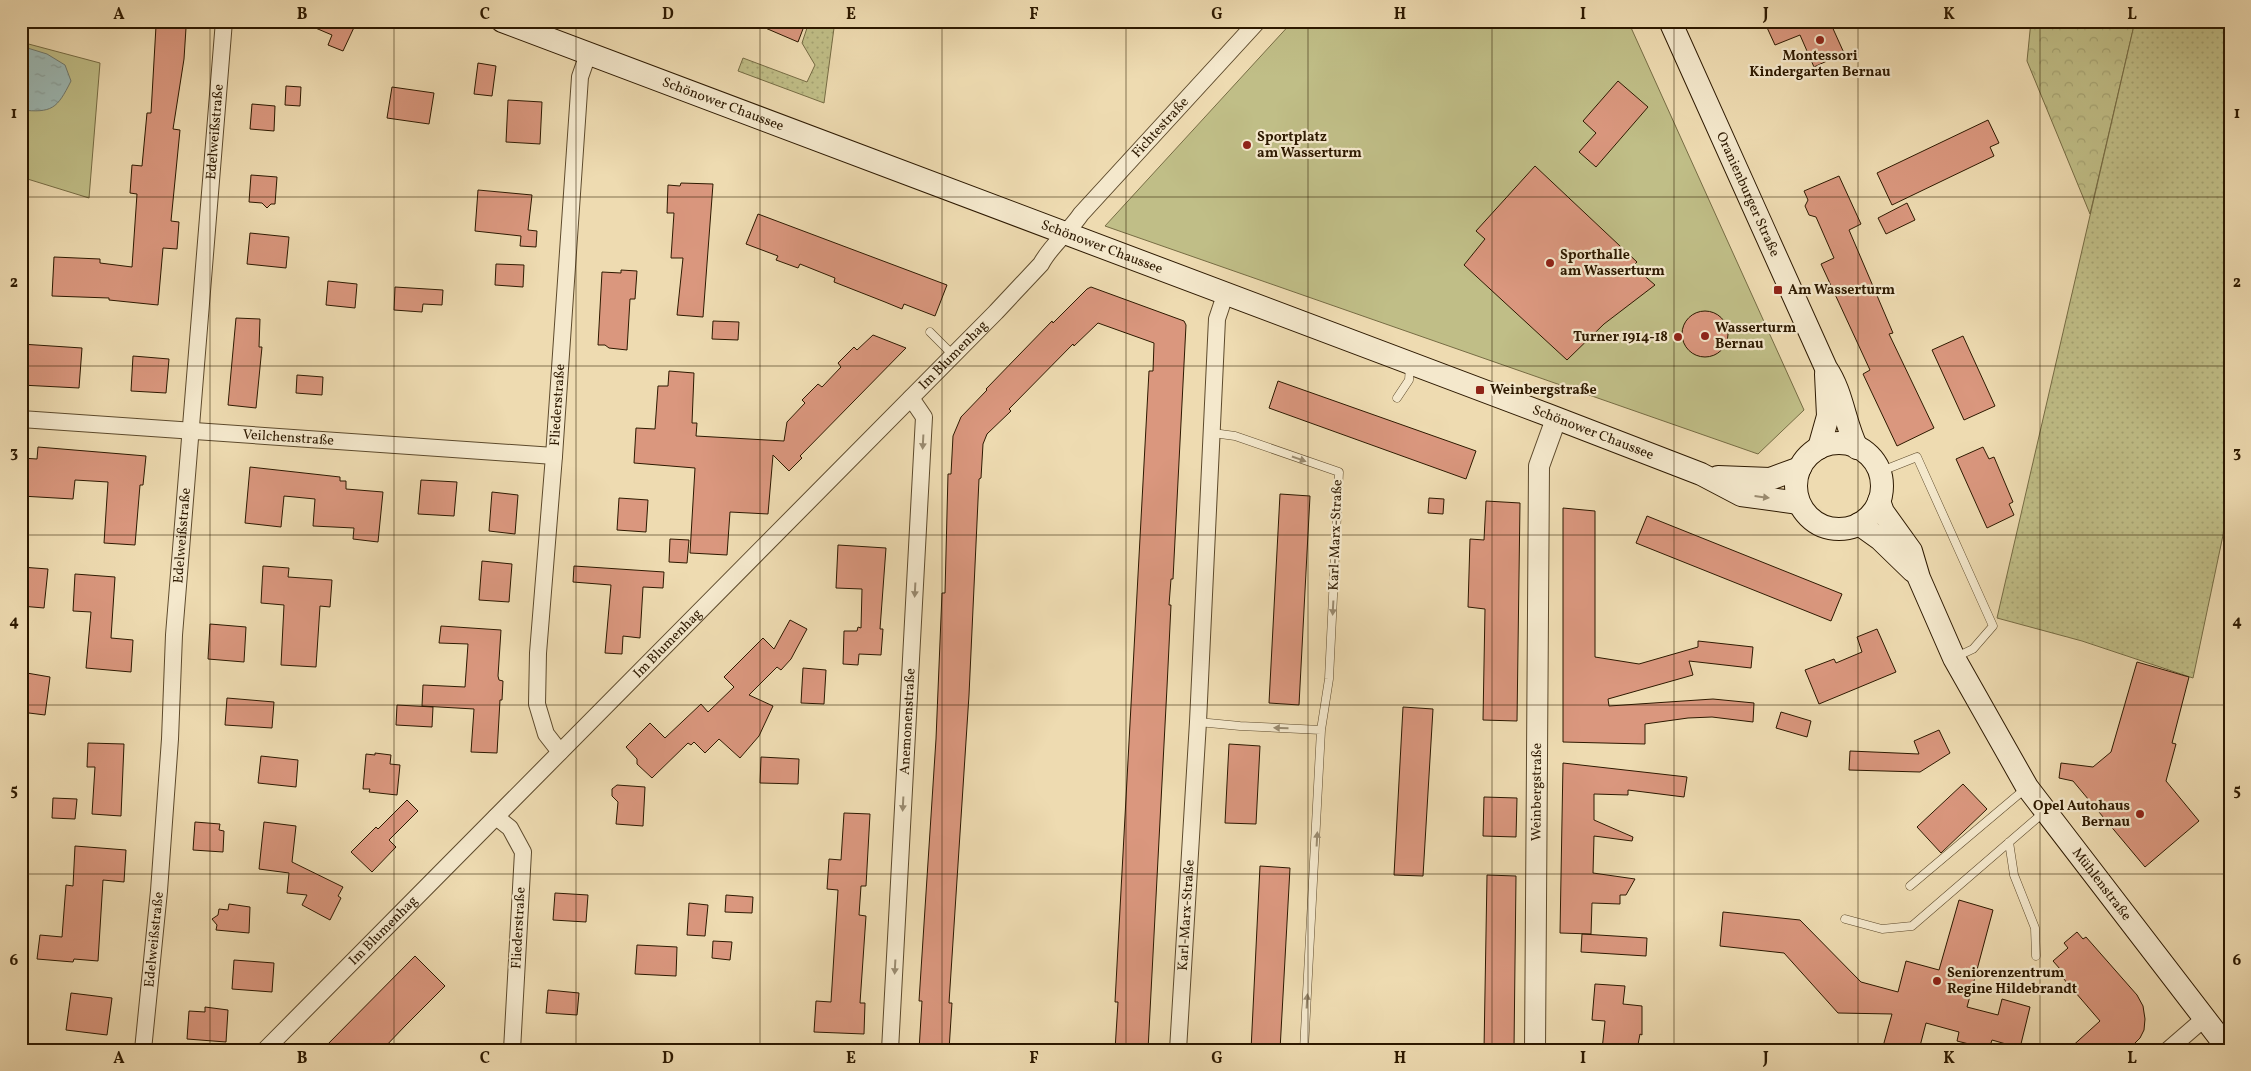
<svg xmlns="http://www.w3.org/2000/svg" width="2251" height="1071" font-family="Vollkorn,serif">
<defs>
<pattern id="forest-crowns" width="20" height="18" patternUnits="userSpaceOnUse" patternTransform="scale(1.25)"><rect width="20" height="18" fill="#c0be87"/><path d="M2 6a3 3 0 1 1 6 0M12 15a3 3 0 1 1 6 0" fill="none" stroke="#a5a373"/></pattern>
<pattern id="park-dots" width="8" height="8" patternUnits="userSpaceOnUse" patternTransform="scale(1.25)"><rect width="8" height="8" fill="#c0be87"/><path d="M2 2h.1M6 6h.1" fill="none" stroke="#a5a373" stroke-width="1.8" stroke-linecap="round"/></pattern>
<pattern id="water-ripples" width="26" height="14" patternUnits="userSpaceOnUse" patternTransform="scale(1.25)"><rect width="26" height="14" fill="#9cb9b5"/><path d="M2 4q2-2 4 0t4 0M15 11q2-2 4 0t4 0" fill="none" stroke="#879e9a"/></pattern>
</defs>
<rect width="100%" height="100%" fill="#eedbb1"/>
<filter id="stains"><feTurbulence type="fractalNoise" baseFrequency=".004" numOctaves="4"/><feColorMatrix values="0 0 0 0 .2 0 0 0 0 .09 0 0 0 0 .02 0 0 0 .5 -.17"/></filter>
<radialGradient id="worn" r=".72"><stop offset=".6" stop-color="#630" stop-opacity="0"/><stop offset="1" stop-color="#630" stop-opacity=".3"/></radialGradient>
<!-- grass -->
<path fill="#c0be87" stroke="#766c44" d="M1293,21H1628L1804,410L1758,454L1105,226Z
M21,42L100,63L89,198L21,177L23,47L21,46Z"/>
<!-- forest -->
<path fill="url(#forest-crowns)" stroke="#766c44" d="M2031,21H2135L2090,214L2027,61Z"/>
<!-- park -->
<path fill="url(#park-dots)" stroke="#766c44" d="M2135,21H2230V502L2193,678L2082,641L1997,618Z
M809,22L834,28L824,103L738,71L743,58L807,82L815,65L802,43Z"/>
<!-- water -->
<path fill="url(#water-ripples)" stroke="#70796d" d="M21,46L47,54L65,65L71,81C57,109 52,113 21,110Z"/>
<!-- building -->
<path fill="#da977e" stroke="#2d1900" d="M299,21H357L343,51L328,45L332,35Z
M749,21H806L798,42Z
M1764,21H1832L1830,22L1844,53L1814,67L1800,35L1775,45Z
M156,26L186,28L184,59L173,129L180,130L171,221L179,222L177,249L163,248L158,305L109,300V298L52,296L54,257L100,259V263L132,267L137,194L130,193L132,165L142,166L147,113H151Z
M478,63L496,66L492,96L474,94Z
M1618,81L1648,107L1596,167L1579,152L1596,133L1583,121Z
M286,86L301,87L300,106L285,105Z
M392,87L434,93L429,124L387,118Z
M508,100L542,102L540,144L506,142Z
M252,104L275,106L274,131L250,129Z
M1988,120L1999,143L1990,147L1994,156L1892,205L1877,173Z
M1535,166L1637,262L1633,266L1655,285L1604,324L1567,360L1464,265L1485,239L1476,231Z
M251,175L277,177L275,204H271L267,208L262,203L249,202Z
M1839,176L1861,224L1849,230L1893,333L1889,334L1934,428L1897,446L1863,374L1870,370L1821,264L1834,258L1816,217L1809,215L1805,206L1808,200L1804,191Z
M681,183L713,184L703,317L677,315L683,258H671L674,213H667L668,185L680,186Z
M478,190L532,195L528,230L537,231L536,247L520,246L521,236L475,231Z
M1907,203L1915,220L1886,234L1878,218Z
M758,214L947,285L935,316L904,304L902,309L885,302L834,282L835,278L800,264L798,268L776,260L778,256L746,244Z
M250,233L289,237L286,268L247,264Z
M496,264L524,265L523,287L495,285Z
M621,270L637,271L635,299H630L627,350L609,348L605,345H598L602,272L621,273Z
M328,281L357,284L355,308L326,305Z
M395,287L443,290L442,305L423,304L422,312L394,310Z
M1091,287L1184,321L1186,325L1173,579H1171L1169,605H1171L1167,687L1148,1050H1115L1118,1002H1115L1149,371H1153L1154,343L1098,323L1074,346L1073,344L1009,409L1011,411L987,434L983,444L981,478L979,479L969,695L949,1003H952L949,1050H919L922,1001H919L936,739L942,593H945L948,474H951L953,436L961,417L987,390L986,389L1052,321L1053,323L1087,289Z
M1682 334a23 23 0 1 1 46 0a23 23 0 1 1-46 0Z
M236,318L260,319L259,347H262L256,408L228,405Z
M713,321L739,322L738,340L712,339Z
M873,335L906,348L800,456L802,458L789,471L773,455L768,514L730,512L727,555L690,553L695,468L634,463L636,428L655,429L658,386H668L669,371L694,373L692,423H697L696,436L784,441L787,422L805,403L802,400L818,384L822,387L841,367L838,363L854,347L857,350Z
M1963,336L1995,406L1964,420L1932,350Z
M21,344L82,348L79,388L21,385Z
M133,356L169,359L166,393L131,391Z
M297,375L323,377L322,395L296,393Z
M1278,381L1476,451L1466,479L1269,408Z
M38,447L146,456L143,485H140L135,545L104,543L108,482L75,480L73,499L21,496V458L37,459Z
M1983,447L1989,459L1994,457L2013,502L2009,504L2014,515L1987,528L1956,459Z
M250,467L340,477V481H346V489L383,492L378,542L353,539L354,528L313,526L315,499L284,496L281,527L245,523Z
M421,480L457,482L454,516L418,514Z
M492,492L518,495L515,534L489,531Z
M1280,494L1310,496L1299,705L1269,703Z
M619,498L648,500L646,532L617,530Z
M1429,498L1444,499L1443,514L1428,513Z
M1486,501L1520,503L1517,721L1483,720L1485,609L1468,607L1470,539L1484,540Z
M1563,508L1595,511V657L1639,664L1698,647V641L1753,647L1751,668L1689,661L1693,675L1608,699L1609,706L1713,699L1754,703L1753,722L1712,717L1688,718L1645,724V744L1563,742Z
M1647,516L1842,594L1831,621L1636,543Z
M670,539L689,540L687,563L669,562Z
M838,545L886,548L880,629H883L881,655L859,654L858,665L843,664L844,631H857L858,627L861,628L862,589L836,588Z
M482,561L512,564L509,602L479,600Z
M263,566L289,568L288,577L332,580L330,607L320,606L316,667L281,665L284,605L261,603Z
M574,566L664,572L663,588L643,587L640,638L623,636L622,654L605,653L611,585L573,582Z
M21,567L48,569L44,608L21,606Z
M75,574L115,577L111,638L133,640L131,672L86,668L91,612L73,611Z
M790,620L807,629L791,659L781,670L777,667L749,695L773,706L759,736L740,758L719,739L705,753L694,742L691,745L688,743L652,778L637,764V759L626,747L650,723L665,738L701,704L708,712L734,687L724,677L763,638L774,649Z
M210,624L246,627L244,662L208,659Z
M441,626L501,630L498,676L499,680L503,681L502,700H500L497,753L471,752L474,709L422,706L423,685L465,687L468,644L439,643Z
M1877,629L1896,672L1819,704L1805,670L1834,659L1836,663L1862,652L1857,637Z
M2137,662L2189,677L2172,743L2176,744L2166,781L2199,821L2145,867L2073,781L2059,778L2061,763L2093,767L2111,752Z
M803,668L826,670L824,704L801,703Z
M21,672L50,677L45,715L21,712Z
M227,698L274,702L272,728L225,725Z
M397,705L433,707L432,727L396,725Z
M1403,707L1433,709L1423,876L1394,875Z
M1781,712L1811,721L1807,737L1776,728Z
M1939,730L1950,753L1920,772L1849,770L1850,751L1919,754L1914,741Z
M88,743L124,744L121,816L92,814L95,767H87Z
M1229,744L1260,746L1256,824L1225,823Z
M375,753L391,755L390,764L400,765L397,795L369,792L370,789H363L366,754L375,755Z
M261,756L298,760L296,787L258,783Z
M761,757L799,759L798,784L760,783Z
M1563,763L1687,777L1684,797L1628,790V795L1594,794V820L1633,837L1632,841L1594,836L1593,873L1635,879L1626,895H1620V904L1592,903L1591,934L1560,933Z
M1963,784L1987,809L1941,853L1917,827Z
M617,785L645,787L643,826L616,824L618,802L612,796V789Z
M1484,797L1517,798L1516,837L1483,836Z
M53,798L77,799L75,819L52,818Z
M407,800L418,811L389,840L396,847L372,872L351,852L376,827L378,829Z
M844,813L870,814L866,886H861L859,915L866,916L860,1003H865L864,1034L814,1032L816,1001L831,1002L838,890L827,889L829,859L841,860Z
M195,822L220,824L219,830L224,831L223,852L193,850Z
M264,822L296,826L292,862L343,887L338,896L341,898L330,920L302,905L307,895L287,893L289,873L259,869Z
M75,846L126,850L124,882L103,880L98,961L74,959L73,962L37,959L40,935L62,937L66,885L73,886Z
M1260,866L1290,868L1280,1050H1251Z
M1487,875L1516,876L1514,1050H1484Z
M555,893L588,895L586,922L553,920Z
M726,895L753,897L752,913L725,912Z
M1959,900L1993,910L1967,1007L1998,1015L2002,999L2030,1007L2020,1048L1992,1040L1989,1049L1957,1041L1959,1032L1926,1023L1919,1050H1882L1892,1014L1838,1013L1784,953L1720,946L1723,912L1800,920L1861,982L1898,992L1906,961L1939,970Z
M689,903L708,905L705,936L687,935Z
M229,904L250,907L249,933L216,930L217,925L212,919L218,915L219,909L228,910Z
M2077,932L2083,939L2086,937L2137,995L2143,1006L2145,1019L2144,1030L2140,1038L2128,1050H2068L2100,1021L2057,971L2060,969L2053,961L2068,948L2064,943Z
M1582,934L1647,938L1646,956L1581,952Z
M713,941L732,942L730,960L712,958Z
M637,945L677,947L676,976L635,974Z
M415,956L445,986L406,1025L382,1050H322Z
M234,960L274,963L272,992L232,989Z
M1595,984L1625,986L1623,1004L1642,1006V1035L1640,1034L1637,1050H1602L1605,1021L1592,1020Z
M548,990L579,993L577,1015L546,1013Z
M71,993L112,998L107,1035L66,1030Z
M205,1007L228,1010L226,1042L187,1039L189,1011L205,1012Z"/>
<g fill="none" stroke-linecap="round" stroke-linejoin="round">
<defs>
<path id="service" d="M668,21L675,24
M930,332L953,355
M1397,398L1409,380L1410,366
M1213,433L1235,436L1339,472L1329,679L1321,730L1304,1050
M1879,472L1917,457L1993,626L1973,649L1956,657
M1198,722L1240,726L1321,730
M2009,842L2014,875L2035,928L2036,956
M1910,886L2025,789
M1845,919L1882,929L1912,926L2043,813"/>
<g id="minor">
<path id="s1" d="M21,419L554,456"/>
<path id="s2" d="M560,752L546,734L537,704L538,653L554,456L580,77L588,54"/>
<path d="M496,817L510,828L523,852L512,1050"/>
<path id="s3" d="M143,1050L159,891L170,739L174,635L224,21"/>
<path id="s4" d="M265,1050L996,312L1041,264C1051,245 1069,232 1081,214L1258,21"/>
<path id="s5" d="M890,1050L924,417L911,398"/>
<path id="s6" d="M1178,1050L1198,722L1217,319L1225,295"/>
<path d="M2168,1050L2205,1018"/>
</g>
<g id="tertiary">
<path id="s7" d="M1535,1050L1539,466L1556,419"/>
</g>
<g id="secondary">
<path id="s8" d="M502,21L1548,415L1701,474L1741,495L1799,503"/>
<path id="s9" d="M1670,21L1826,368C1843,393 1844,422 1857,448"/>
<circle cx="1839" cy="486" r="43"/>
<path d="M1819,448L1828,416L1826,374"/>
<path d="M1718,477L1770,479L1800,468"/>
<path id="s10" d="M1879,501L1883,512L1911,551L1919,578L1954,658L2027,787L2229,1050"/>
<path d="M1859,524L1880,539L1913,571"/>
</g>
</defs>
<!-- service casing -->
<use href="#service" stroke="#5d4a2c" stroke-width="9"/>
<!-- minor casing -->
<use href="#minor" stroke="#5d4a2c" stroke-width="18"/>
<!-- tertiary casing -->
<use href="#tertiary" stroke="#5d4a2c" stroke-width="22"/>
<!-- secondary casing -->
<use href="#secondary" stroke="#2d1900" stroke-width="24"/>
<!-- service -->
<use href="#service" stroke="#f4e8cc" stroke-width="8"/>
<!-- minor -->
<use href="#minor" stroke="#f4e8cc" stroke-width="16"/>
<!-- tertiary -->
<use href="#tertiary" stroke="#f4e8cc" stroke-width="20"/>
<!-- secondary -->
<use href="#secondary" stroke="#f4e8cc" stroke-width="22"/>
</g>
<!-- one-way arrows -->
<defs><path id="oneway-solid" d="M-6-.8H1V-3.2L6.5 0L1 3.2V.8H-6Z" transform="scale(1.25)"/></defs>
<g fill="#9a8b70">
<use href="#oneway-solid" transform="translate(923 442) rotate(93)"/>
<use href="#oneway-solid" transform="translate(1299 459) rotate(19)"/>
<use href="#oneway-solid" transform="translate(1762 497) rotate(7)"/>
<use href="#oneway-solid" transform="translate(915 590) rotate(93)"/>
<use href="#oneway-solid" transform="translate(1333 608) rotate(93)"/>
<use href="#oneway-solid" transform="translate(1281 728) rotate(-178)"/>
<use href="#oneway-solid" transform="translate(903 804) rotate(93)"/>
<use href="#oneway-solid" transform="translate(1317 839) rotate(-87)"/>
<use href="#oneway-solid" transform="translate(895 967) rotate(93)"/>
<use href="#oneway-solid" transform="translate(1307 1001) rotate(-87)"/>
</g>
<!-- grid -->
<path fill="none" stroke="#2d1900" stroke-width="1" stroke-opacity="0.55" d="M210,21V1050M394,21V1050M576,21V1050M760,21V1050M942,21V1050M1126,21V1050M1308,21V1050M1492,21V1050M1674,21V1050M1858,21V1050M2040,21V1050M21,197H2230M21,366H2230M21,535H2230M21,705H2230M21,874H2230"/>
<!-- markers -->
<g fill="#8f2418" stroke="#f4e8cc" stroke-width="2">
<circle cx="1820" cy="40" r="5"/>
<circle cx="1247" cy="145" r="5"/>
<circle cx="1550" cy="263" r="5"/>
<rect x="1773" y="285" width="10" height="10" rx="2.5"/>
<circle cx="1705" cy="336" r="5"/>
<circle cx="1678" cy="337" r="5"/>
<rect x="1475" y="385" width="10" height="10" rx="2.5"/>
<circle cx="2140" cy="814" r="5"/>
<circle cx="1937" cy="981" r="5"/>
</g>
<g text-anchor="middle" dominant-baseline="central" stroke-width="4.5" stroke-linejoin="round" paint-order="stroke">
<!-- poi labels -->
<g font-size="14" font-weight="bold" fill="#2d1900" stroke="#f4e8cc" text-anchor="start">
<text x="1820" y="56" text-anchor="middle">Montessori<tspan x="1820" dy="16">Kindergarten Bernau</tspan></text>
<text x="1257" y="137">Sportplatz<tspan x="1257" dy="16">am Wasserturm</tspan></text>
<text x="1560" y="255">Sporthalle<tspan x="1560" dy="16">am Wasserturm</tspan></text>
<text x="1788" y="290">Am Wasserturm</text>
<text x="1715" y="328">Wasserturm<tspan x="1715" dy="16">Bernau</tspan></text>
<text x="1668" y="337" text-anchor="end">Turner 1914-18</text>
<text x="1490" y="390">Weinbergstraße</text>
<text x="2130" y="806" text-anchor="end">Opel Autohaus<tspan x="2130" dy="16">Bernau</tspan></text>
<text x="1947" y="973">Seniorenzentrum<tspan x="1947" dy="16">Regine Hildebrandt</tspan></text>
</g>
<!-- street labels -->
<g font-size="14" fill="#2d1900" stroke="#f4e8cc">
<text stroke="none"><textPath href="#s8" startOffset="236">Schönower Chaussee</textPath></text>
<text stroke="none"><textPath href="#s4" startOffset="1286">Fichtestraße</textPath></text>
<text stroke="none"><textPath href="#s3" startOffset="921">Edelweißstraße</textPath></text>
<text stroke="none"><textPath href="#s9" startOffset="190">Oranienburger Straße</textPath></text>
<text stroke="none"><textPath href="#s8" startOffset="641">Schönower Chaussee</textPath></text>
<text stroke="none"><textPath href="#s4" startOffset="978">Im Blumenhag</textPath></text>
<text stroke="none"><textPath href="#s2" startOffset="354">Fliederstraße</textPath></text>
<text stroke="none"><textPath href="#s8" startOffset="1166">Schönower Chaussee</textPath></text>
<text stroke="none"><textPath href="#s1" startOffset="268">Veilchenstraße</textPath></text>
<text stroke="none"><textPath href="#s3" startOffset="516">Edelweißstraße</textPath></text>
<text transform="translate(1336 535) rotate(-88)">Karl-Marx-Straße</text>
<text stroke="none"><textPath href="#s4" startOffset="572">Im Blumenhag</textPath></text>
<text stroke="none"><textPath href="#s5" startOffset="329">Anemonenstraße</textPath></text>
<text stroke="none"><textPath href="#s7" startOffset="258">Weinbergstraße</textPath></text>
<text stroke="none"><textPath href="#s10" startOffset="446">Mühlenstraße</textPath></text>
<text stroke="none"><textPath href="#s6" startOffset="135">Karl-Marx-Straße</textPath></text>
<text transform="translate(519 928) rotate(-87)">Fliederstraße</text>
<text stroke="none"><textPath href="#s4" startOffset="168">Im Blumenhag</textPath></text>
<text stroke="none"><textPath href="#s3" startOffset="111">Edelweißstraße</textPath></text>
</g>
</g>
<!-- margin -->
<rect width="2251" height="1071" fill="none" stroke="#eedbb1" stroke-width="55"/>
<rect x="28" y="28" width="2196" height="1016" fill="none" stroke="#2d1900" stroke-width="2"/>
<g font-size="16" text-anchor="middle" font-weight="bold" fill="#2d1900">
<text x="119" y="19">A</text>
<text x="302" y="19">B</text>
<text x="485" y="19">C</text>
<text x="668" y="19">D</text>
<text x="851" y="19">E</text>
<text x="1034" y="19">F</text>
<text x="1217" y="19">G</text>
<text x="1400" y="19">H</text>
<text x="1583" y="19">I</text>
<text x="1766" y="19">J</text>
<text x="1949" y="19">K</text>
<text x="2132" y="19">L</text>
<text x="14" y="118">1</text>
<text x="2237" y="118">1</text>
<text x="14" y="287">2</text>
<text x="2237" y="287">2</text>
<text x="14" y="457">3</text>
<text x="2237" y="457">3</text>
<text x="14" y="626">4</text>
<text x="2237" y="626">4</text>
<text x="14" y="795">5</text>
<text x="2237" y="795">5</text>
<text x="14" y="965">6</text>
<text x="2237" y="965">6</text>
<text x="119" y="1063">A</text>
<text x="302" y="1063">B</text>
<text x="485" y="1063">C</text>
<text x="668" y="1063">D</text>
<text x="851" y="1063">E</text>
<text x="1034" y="1063">F</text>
<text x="1217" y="1063">G</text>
<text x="1400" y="1063">H</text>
<text x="1583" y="1063">I</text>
<text x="1766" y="1063">J</text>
<text x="1949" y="1063">K</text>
<text x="2132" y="1063">L</text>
</g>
<rect width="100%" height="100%" filter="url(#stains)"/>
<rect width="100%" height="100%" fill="url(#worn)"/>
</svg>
